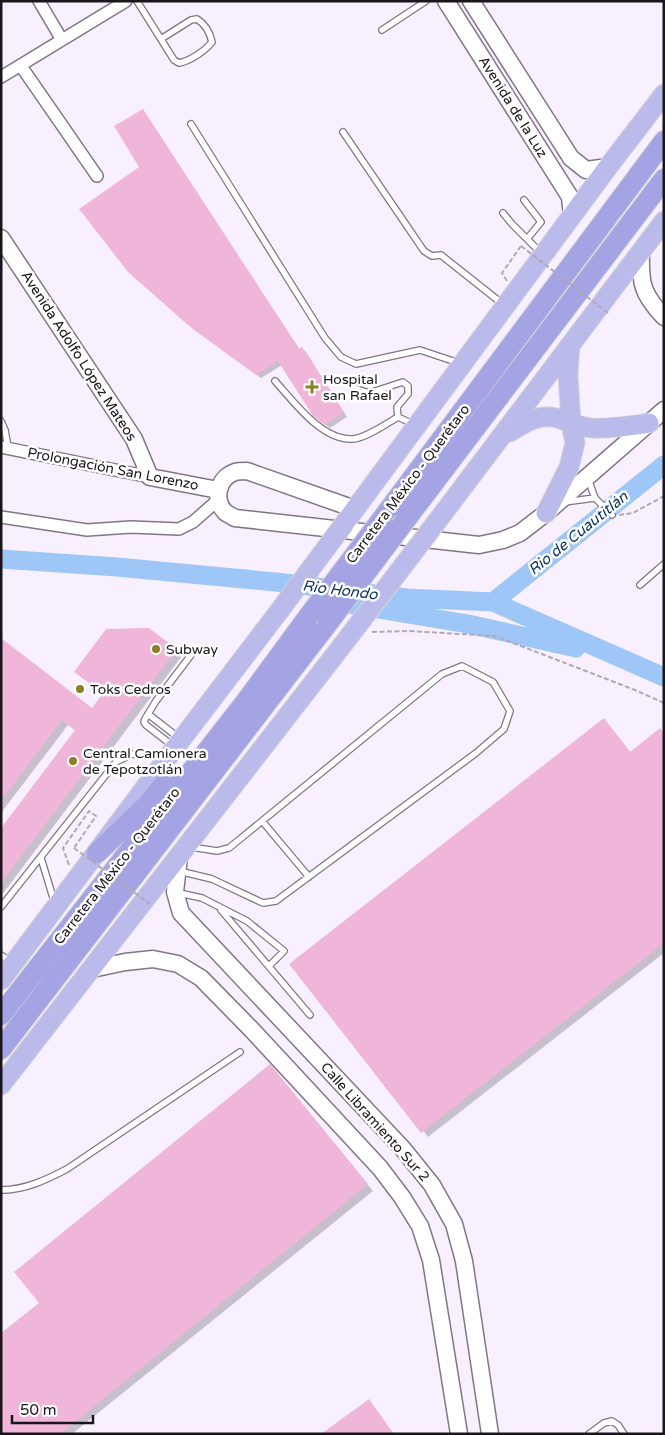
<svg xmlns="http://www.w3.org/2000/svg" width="665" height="1435" font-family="'Varela Round',sans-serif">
<rect width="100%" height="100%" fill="#f9f0ff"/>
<!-- shadow -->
<path fill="#0003" d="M143,110L300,350L302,348L306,352L347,417L330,428L319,420L282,365L261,378L193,329L134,276L141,167Z
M149,629L182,656L1,896V830L76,731L68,725L1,813V640L92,709L104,694L81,677Z
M609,725L631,753L664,734V953L428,1137L291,964Z
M275,1071L373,1191L72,1434H1L40,1303Z"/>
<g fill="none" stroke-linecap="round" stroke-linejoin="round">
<!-- river -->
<path stroke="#9ec7f7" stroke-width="19" d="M1,559L117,567L276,582L407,598L493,602L664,677
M330,601L468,624L576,648
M493,602L664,465"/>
</g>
<!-- building -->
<path fill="#f0b6d9" d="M143,109L299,349L302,347L344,412L325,425L313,416L278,361L256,375L188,325L128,272L79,209L139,167L114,126Z
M149,628L177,649L1,883V828L75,730L62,720L1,801V638L92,708L103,693L74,672L106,629Z
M604,718L630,752L660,728L664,733V943L421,1133L289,964Z
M270,1064L368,1184L60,1434H1V1333L39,1303L14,1272Z
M369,1399L394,1434H321Z"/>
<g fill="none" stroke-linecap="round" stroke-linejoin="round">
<defs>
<path id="service" d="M137,1L174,60L179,63C190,61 205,51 212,42C210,33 205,24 197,19L191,20L161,39
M382,30L426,1
M191,124L325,338L341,357L356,364L420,350L459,363
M343,132L424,251L432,256L441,255L504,305
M524,200L541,222L527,239
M503,213L512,224L542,254
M275,381C294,402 322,441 353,439C366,438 386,424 398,417
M354,388L369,393L403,382L408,386V394L397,407L398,417L413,424
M1,421L5,430L8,448
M588,479L595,498
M564,502L595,498L612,515
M640,585L664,564
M148,714L179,738
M173,746L146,725L144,722L145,719L156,701L191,655
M262,821L309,877
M41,858L54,901
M179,871L212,879L263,903L276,901L476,753L504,729L510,711L493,682L462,666L442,674L229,848L217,851L191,847
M179,893L202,898L247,921L284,951L269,966
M1,907L116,762L132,754L163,756
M221,910L310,1015
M1,955L12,962
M1,1190C25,1190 46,1180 67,1169L240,1052
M589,1434L604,1423L612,1421L618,1425L624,1434"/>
<path id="minor" d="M39,1L62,40
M21,66L97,176
M1,77L126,1
M1,447L150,477
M1,517L87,530L131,527L179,529L193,522L218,500"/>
<path id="secondary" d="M446,1L570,197L572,216
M471,1L571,158L586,170L608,167
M1,238L134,439L150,477L218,490
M641,252C640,283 642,294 664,317
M355,509L247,471C243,471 238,471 235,472C218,478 213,499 225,512C227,514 232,516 235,518L479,545L503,540L520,533L546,513L664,410
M179,857L175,892L181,913L403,1149L432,1185L454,1224L464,1261L490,1434
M92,969L125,962L153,959L178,964L201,978L252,1030L380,1168L402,1197L420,1226L431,1260L459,1434"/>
<path id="primary" d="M510,432C524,423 539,413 557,418C568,421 579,427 591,428C610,429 630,426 649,423
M546,513L569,467L575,443L571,424L568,374L570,345
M344,524L608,167L664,94
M432,528L664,221
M1,980L168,757L280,610
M1,1085L351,634"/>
<path id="trunk" d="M382,519L664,141
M404,522L664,179
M97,853L146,806L170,777
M1,1015L247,700L308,617
M1,1049L328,623"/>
</defs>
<!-- service casing -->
<use href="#service" stroke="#807686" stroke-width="8"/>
<!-- minor casing -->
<use href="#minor" stroke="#807686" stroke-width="14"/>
<!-- secondary casing -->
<use href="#secondary" stroke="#807686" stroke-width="19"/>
<!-- primary casing -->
<use href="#primary" stroke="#d6d5d6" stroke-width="21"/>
<!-- trunk casing -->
<use href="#trunk" stroke="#d6d5d6" stroke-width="22"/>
<!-- path -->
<path stroke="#b0a8b5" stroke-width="2" stroke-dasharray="5 2.5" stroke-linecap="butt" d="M507,281L502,273L521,246
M619,515L633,513L664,496
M372,632L409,631L495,636L635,690L664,703
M69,865L63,848L89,811L96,816L74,848"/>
<!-- service -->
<use href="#service" stroke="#fff" stroke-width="5.5"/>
<!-- minor -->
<use href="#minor" stroke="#fff" stroke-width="11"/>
<!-- secondary -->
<use href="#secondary" stroke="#fff" stroke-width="16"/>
<!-- primary -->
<use href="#primary" stroke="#bbbbeb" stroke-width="19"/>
<!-- trunk -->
<use href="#trunk" stroke="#a4a4e4" stroke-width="20"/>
<defs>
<path id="primary-bridge" d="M280,610L344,524
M351,634L432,528"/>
<path id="trunk-bridge" d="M308,617L382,519
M328,623L404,522"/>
</defs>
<!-- primary-bridge casing -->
<use href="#primary-bridge" stroke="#d6d5d6" stroke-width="21" stroke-linecap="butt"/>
<!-- trunk-bridge casing -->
<use href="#trunk-bridge" stroke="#d6d5d6" stroke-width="22" stroke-linecap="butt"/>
<!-- path-bridge -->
<path stroke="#b0a8b5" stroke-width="2" stroke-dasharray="5 2.5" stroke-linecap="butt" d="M521,246L608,313
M74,848L150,904"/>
<!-- primary-bridge -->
<use href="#primary-bridge" stroke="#bbbbeb" stroke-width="19"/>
<!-- trunk-bridge -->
<use href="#trunk-bridge" stroke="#a4a4e4" stroke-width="20"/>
</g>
<!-- markers -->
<g fill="#8c7f26" stroke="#fff" stroke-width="2">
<path d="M309.5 379.5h5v5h5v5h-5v5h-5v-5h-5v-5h5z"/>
<circle cx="156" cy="649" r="5"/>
<circle cx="80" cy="689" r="5"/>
<circle cx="73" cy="761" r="5"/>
</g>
<g text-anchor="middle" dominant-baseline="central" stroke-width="5" stroke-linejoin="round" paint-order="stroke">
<!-- street labels -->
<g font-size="14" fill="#19151b" stroke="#fff">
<text transform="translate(513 107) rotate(58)">Avenida de la Luz</text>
<text transform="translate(79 356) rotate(57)">Avenida Adolfo López Mateos</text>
<text transform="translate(113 469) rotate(11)">Prolongación San Lorenzo</text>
<text transform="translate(408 484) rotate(-53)">Carretera México - Querétaro</text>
<text transform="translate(117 866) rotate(-52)">Carretera México - Querétaro</text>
<text transform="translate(375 1122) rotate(48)">Calle Libramiento Sur 2</text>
</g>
<!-- poi labels -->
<g font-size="14" fill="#19151b" stroke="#fff" text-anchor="start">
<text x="323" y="379">Hospital<tspan x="323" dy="16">san Rafael</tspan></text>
<text x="166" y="649">Subway</text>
<text x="90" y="689">Toks Cedros</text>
<text x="83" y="753">Central Camionera<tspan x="83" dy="16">de Tepotzotlán</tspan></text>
</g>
<!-- water labels -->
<g font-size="15" font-style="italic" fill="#07325d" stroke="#fff">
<text transform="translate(578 533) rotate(-39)">Rio de Cuautitlán</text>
<text transform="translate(340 590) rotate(7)">Rio Hondo</text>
</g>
</g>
<!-- border -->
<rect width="665" height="1435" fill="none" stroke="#19151b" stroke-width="5"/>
<!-- scale -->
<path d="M12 1415v8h81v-8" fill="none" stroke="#19151b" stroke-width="2.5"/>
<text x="20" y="1415" font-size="15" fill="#19151b" stroke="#ffffff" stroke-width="4" paint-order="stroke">50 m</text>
</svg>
